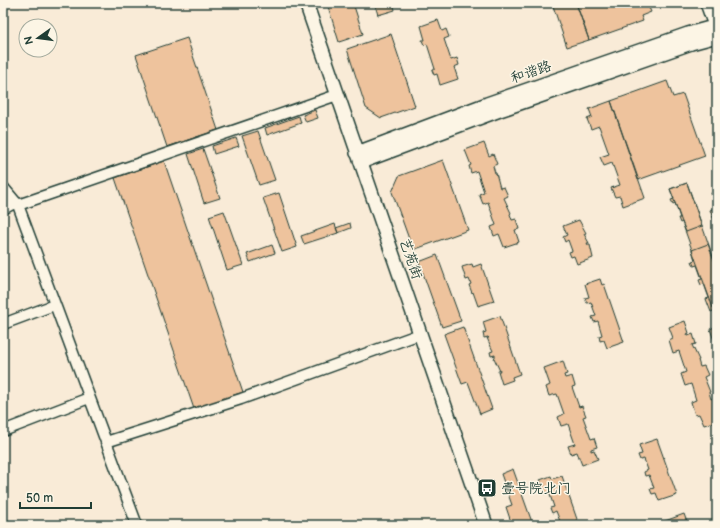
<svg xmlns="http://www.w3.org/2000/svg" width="720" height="528" font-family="'Balsamiq Sans','LXGW WenKai TC',sans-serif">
<rect width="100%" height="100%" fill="#f9ebd7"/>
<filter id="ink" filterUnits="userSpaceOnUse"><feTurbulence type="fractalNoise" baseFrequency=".025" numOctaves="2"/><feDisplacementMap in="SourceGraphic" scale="8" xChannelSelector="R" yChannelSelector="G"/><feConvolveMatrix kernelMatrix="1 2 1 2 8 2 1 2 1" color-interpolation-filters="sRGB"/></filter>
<g filter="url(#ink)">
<!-- building -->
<path fill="#eec39d" stroke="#1f3d34" d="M327,3H353L363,34L339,42Z
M371,3H393L395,10L378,15L375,5L372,6Z
M552,3H576L589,40L567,47Z
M576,3H647L651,12L641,16L643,21L589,40Z
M438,20L442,31L446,29L449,37L444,39L451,60L457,58L459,65L454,67L458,79L440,85L437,74L434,75L432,70L435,69L427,44L424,45L422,40H425L421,26Z
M391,34L415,106L381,118L366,108L347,49Z
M187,38L218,130L167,147L136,55Z
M667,81L673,97L683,94L705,156L638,180L611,101Z
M611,101L645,198L623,206L620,196L615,197L611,188L620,185L612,163L604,166L600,157L609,154L599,126L591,129L587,119L592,117L589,109Z
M315,110L318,118L306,122L303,115Z
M299,116L301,123L267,135L265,128Z
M258,131L275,180L259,185L242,136Z
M236,138L239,146L214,154L212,146Z
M484,143L489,156L493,154L497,164L493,166L495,173H496L500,188L504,187L508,196L504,198L511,213L510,214L512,220L516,219L519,229L515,230L519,242L504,247L499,234L494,236L491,227L496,225L488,202L483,204L479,194L484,192L477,171L471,173L469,166L471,165L465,150Z
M203,149L220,198L204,203L188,154Z
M443,160L468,230L413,250L392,192L399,176Z
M164,161L243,392L194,409L115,178Z
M687,183L702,226L686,232L682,222L680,223L678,218H680L675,203L673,204L671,200L674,199L670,189Z
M687,183L717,268V306L713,308L670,189Z
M717,191V228L710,210L716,207L711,193Z
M279,193L297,247L282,252L263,198Z
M224,211L243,265L227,270L209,216Z
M579,220L586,233L584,234L589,243H587L588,245H590L593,258L577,264L574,256L571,257L569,252L572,251L568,240L565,242L563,237L567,235L563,226Z
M350,223L351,228L338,233L336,228Z
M335,224L338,233L304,244L301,236Z
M708,244L717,268V309L711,312L706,299L709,298L704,284L701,285L699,280L702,279L697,265L694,266L692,261L695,260L692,250Z
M272,245L275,253L250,262L247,254Z
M437,255L461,321L442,327L419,262Z
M472,264L473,267L481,264L494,301L478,306L473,292L472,293L469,285L471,284L469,279L466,280L462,267Z
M600,279L602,285L604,284L624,342L607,348L604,340L600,341L599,336L602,335L598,321L594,322L592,317L596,316L591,302L587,303L585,298L589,297L585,284Z
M500,316L520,374L512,377L513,380L502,384L498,371H500L494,358L495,357V355L491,356L490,352L493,351L487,338H489L488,337L484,338L483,333L486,332L483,322Z
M685,321L689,333L687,334L688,336L693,334L696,344L692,345L699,360H698L700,367L704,366L708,375L704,377L710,392H709L711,399L715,397L717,402V408L715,409L717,415V421L704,425L699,414L695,415L691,402L696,400L691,384L685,386L681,374L686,372L679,351L673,353L669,340L673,338L669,327Z
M717,326V349L710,329Z
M463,327L492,409L480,414L468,382L462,384L444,334Z
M563,361L567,374L564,375L565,378L572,376L575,386L572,387L579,407L582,406L586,416L583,417L591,439L594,438L597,447L591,449V451L594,450L598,459L582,465L577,452L571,454L568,446L575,444L568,424L561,426L558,417L564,414L557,394L549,396L546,387L550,385L544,368Z
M657,439L677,495L659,501L656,493L652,494L650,489L654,488L649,475L645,476L644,472L648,470L644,459L640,460L638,455L642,454L639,445Z
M513,469L533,525H512L506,507L512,505L501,474Z
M551,476L552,479L562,476L579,525H558L561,524L556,511L552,513L550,508L554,507L549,492L545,494L540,480Z
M684,514L688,525H667L665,521Z"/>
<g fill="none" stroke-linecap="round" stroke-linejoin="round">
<defs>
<path id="minor" d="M3,187L18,205L137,525
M18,205L337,95
M3,209L16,202
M3,324L54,305
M3,431L89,398
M106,442L241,399L420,334"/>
<path id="tertiary" d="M306,3L486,525
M707,3L717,31
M357,153L487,104L688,34L717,26
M361,162L500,110L691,43L717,36"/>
</defs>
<!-- minor casing -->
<use href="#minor" stroke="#1f3d34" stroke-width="13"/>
<!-- tertiary casing -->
<use href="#tertiary" stroke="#1f3d34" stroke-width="16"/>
<!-- minor -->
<use href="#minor" stroke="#fcf5e5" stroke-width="10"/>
<!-- tertiary -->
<use href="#tertiary" stroke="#fcf5e5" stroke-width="13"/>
</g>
</g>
<!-- icons -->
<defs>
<symbol id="bus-square" viewBox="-11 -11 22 22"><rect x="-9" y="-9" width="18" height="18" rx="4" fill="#1f3d34" stroke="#fcf5e5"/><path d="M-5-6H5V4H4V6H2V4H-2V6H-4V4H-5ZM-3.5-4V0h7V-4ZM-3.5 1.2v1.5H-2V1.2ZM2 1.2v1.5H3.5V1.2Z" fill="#fff"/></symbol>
</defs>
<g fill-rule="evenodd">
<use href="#bus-square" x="476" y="477" width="22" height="22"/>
</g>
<g text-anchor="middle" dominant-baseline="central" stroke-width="3" stroke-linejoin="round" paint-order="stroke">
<!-- street labels -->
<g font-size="14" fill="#1f3d34" stroke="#fcf5e5">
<text transform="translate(531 72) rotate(-19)">和谐路</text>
<text transform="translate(411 259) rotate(71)">艺苑街</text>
</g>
<!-- poi labels -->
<g font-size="14" fill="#1f3d34" stroke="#fcf5e5" text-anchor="start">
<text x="501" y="488">壹号院北门</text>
</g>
</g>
<!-- margin -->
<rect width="720" height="528" fill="none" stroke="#fcf5e5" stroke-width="16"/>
<rect x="8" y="8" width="704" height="512" fill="none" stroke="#1f3d34" stroke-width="1.5" filter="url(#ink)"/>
<!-- north arrow -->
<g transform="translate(38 38) rotate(256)"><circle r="19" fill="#fcf5e5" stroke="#a4ab9e"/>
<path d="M0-3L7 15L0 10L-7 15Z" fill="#1f3d34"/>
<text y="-6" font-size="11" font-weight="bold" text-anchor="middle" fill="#1f3d34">N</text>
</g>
<!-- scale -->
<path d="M20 502v6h71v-6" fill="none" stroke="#1f3d34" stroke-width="2"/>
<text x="26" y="502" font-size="12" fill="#1f3d34" stroke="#fcf5e5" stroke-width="3" paint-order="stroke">50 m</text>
</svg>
